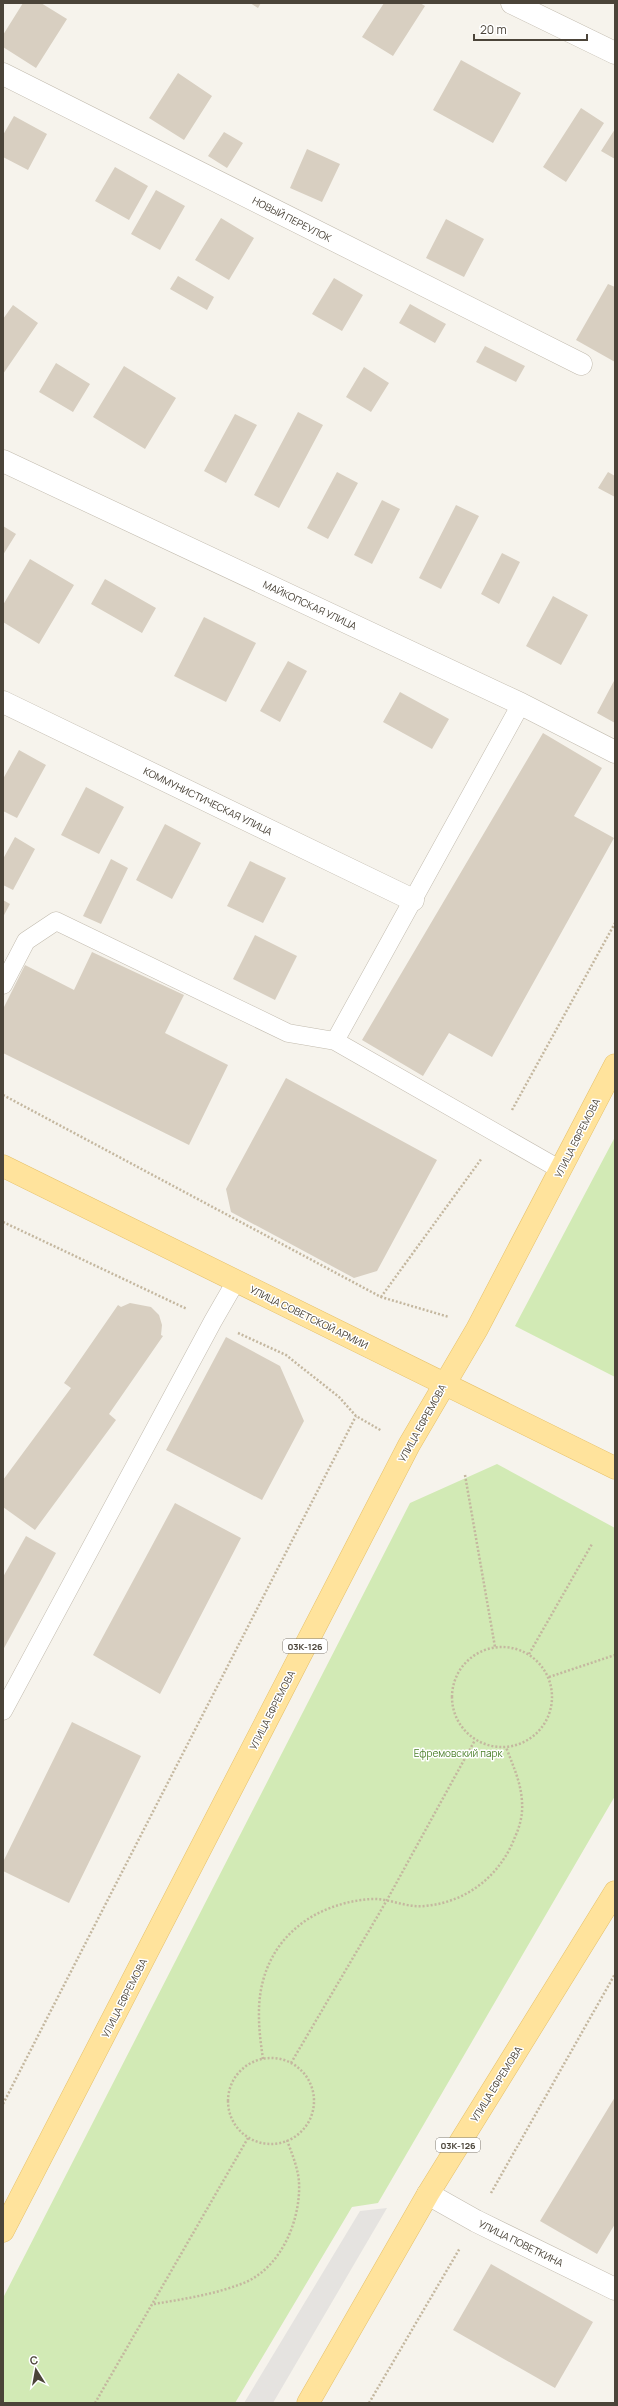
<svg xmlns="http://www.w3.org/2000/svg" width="618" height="2406" font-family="Manrope,sans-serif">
<rect width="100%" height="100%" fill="#f6f3ec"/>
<!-- green -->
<path fill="#d2eab5" d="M615,1137V1377L515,1326Z
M497,1464L615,1528V1796L378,2203L352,2207L235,2403H3V2298L410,1503Z"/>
<!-- parking -->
<path fill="#e5e3e0" d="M387,2208L273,2403H244L360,2211Z"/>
<!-- building -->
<path fill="#d8cfc1" d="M23,3H41L67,19L36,68L3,47V35Z
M250,3H261L258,8Z
M384,3H420L425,6L393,56L362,37Z
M461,60L521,93L493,143L433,110Z
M178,73L212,96L184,140L149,118Z
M581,108L604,123L566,182L543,167Z
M14,116L47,134L28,170L3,157V135Z
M615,129V159L601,151Z
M224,132L243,143L227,168L208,156Z
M307,149L340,164L322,202L290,188Z
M115,167L148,186L129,220L95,201Z
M156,190L185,206L160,250L131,234Z
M221,218L254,238L229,280L195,260Z
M446,219L484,239L464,277L426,258Z
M178,276L214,297L207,310L170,289Z
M334,278L363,295L342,331L312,314Z
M608,284L615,287V362L576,340Z
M410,304L446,324L435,343L399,323Z
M13,305L38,323L3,374V319Z
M485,346L525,366L516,382L476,362Z
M56,363L90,384L73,412L39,392Z
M124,366L176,398L145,449L93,417Z
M364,367L389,383L371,412L346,397Z
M298,412L323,425L279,508L254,495Z
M235,414L257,425L226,483L204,471Z
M337,472L358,483L328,539L307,528Z
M608,472L615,476V497L598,488Z
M382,500L400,509L372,564L354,555Z
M456,505L479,516L441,589L419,578Z
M3,526L16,534L3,555Z
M502,553L520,562L499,604L481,594Z
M30,559L74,585L39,644L3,622V605Z
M105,579L156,608L142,633L91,604Z
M553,596L588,615L561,665L526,646Z
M204,617L256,643L226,702L174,676Z
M288,661L307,671L280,722L260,711Z
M615,679V723L597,713Z
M400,692L449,719L432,749L383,722Z
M543,733L602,768L574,816L614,838L492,1057L449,1033L423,1076L362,1040Z
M19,750L46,765L17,818L3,811V779Z
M86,787L124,807L99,854L61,835Z
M165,824L201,843L172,899L136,880Z
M15,837L35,849L13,890L3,885V859Z
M111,859L128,868L101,924L83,916Z
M250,861L286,878L263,923L227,906Z
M3,900L10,904L3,917Z
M255,935L297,956L275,1000L233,979Z
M92,952L184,995L165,1033L228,1065L189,1145L3,1053V1009L25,965L74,990Z
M286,1078L437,1160L377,1271L354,1278L231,1212L226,1189Z
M130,1303L151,1307L159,1315L162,1325L161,1335L163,1336L109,1414L116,1420L35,1530L3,1507V1480L71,1388L64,1383L118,1305L121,1307Z
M226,1337L280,1366L304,1421L262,1500L166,1450Z
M175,1503L241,1538L160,1694L93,1655Z
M26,1536L56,1553L3,1650V1577Z
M72,1722L141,1756L69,1903L3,1871V1862Z
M615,2097V2224L597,2254L540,2221Z
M491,2264L593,2322L555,2388L453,2330Z"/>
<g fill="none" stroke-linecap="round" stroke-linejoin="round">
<defs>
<path id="service" d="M3,985L26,941L56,921L288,1033L335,1041L561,1170
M335,1041L521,704
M3,1711L213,1321L236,1281"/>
<path id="minor" d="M512,3L615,53
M3,74L581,364
M3,461L521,704L615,752
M3,702L413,900
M428,2194L476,2221L615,2289"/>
<path id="primary" d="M3,1166L615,1468
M3,2231L409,1445L477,1329L615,1065
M308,2403L428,2194L615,1892"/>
</defs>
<!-- service casing -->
<use href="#service" stroke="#c2bbae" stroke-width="19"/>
<!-- minor casing -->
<use href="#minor" stroke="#c2bbae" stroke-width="23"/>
<!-- primary casing -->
<use href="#primary" stroke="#e6c16a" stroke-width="23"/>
<!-- path -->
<path stroke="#c4b79f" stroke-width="2.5" stroke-dasharray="2 2" stroke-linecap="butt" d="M3,1095L381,1297L449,1317
M512,1110L615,923
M3,1222L187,1309
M381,1297L482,1158
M238,1333L286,1355L339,1397L356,1416L382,1431
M465,1475L495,1647
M452 1697a50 50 0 1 1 100 0a50 50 0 1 1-100 0Z
M529,1654L592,1544
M549,1677L615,1655
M228 2101a43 43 0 1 1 86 0a43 43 0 1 1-86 0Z
M263,2059C261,2045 259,2031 259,2017C257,1948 305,1904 371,1899C389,1898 406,1908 425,1906C467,1902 500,1876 515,1837C520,1826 523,1814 522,1802C521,1782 513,1766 506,1747
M291,2063L387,1900L475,1740
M3,2104L356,1416
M491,2193L615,1974
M154,2304C184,2299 217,2294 246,2282C282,2266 301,2219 299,2182C298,2168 292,2154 287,2140
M95,2403L248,2138
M369,2403L460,2248"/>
<!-- service -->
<use href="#service" stroke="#fff" stroke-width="18"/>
<!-- minor -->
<use href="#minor" stroke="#fff" stroke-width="22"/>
<!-- primary -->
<use href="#primary" stroke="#ffe39c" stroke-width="22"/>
</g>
<g text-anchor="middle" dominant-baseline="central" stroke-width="3" stroke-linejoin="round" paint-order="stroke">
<!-- shield labels -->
<g fill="#fff" stroke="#817c74" stroke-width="1">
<rect x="283" y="1639" width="44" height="14" rx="3"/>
<rect x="436" y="2138" width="44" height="14" rx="3"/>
</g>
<g font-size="9" font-weight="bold" fill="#4b4439">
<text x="305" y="1646">03К-126</text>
<text x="458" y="2145">03К-126</text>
</g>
<!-- street labels -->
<g font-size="10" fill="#4b4439" stroke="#fff">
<text transform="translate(292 219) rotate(27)">НОВЫЙ ПЕРЕУЛОК</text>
<text transform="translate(310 605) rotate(25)">МАЙКОПСКАЯ УЛИЦА</text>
<text transform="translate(208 801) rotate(26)">КОММУНИСТИЧЕСКАЯ УЛИЦА</text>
<text transform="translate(577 1138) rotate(-63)">УЛИЦА ЕФРЕМОВА</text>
<text transform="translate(309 1317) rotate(26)">УЛИЦА СОВЕТСКОЙ АРМИИ</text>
<text transform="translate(422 1423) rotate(-61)">УЛИЦА ЕФРЕМОВА</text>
<text transform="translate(272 1710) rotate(-63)">УЛИЦА ЕФРЕМОВА</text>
<text transform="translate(124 1998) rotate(-63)">УЛИЦА ЕФРЕМОВА</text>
<text transform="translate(496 2084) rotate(-58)">УЛИЦА ЕФРЕМОВА</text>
<text transform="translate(521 2243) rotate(26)">УЛИЦА ПОВЕТКИНА</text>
</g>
<!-- park labels -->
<g font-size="10" fill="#4a7f2a" stroke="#fff">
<text x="458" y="1753">Ефремовский парк</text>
</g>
</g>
<!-- border -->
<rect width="618" height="2406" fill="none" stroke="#4b4439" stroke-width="8"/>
<!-- north arrow -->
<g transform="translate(36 2370) rotate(349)" stroke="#ffffff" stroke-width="3" paint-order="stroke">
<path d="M0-3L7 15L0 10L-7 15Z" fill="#4b4439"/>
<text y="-6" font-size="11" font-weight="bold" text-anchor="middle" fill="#4b4439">С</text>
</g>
<!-- scale -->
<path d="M474 34v6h113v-6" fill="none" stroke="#4b4439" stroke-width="2"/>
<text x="480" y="34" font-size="12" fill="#4b4439" stroke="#ffffff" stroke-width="3" paint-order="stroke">20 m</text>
</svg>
